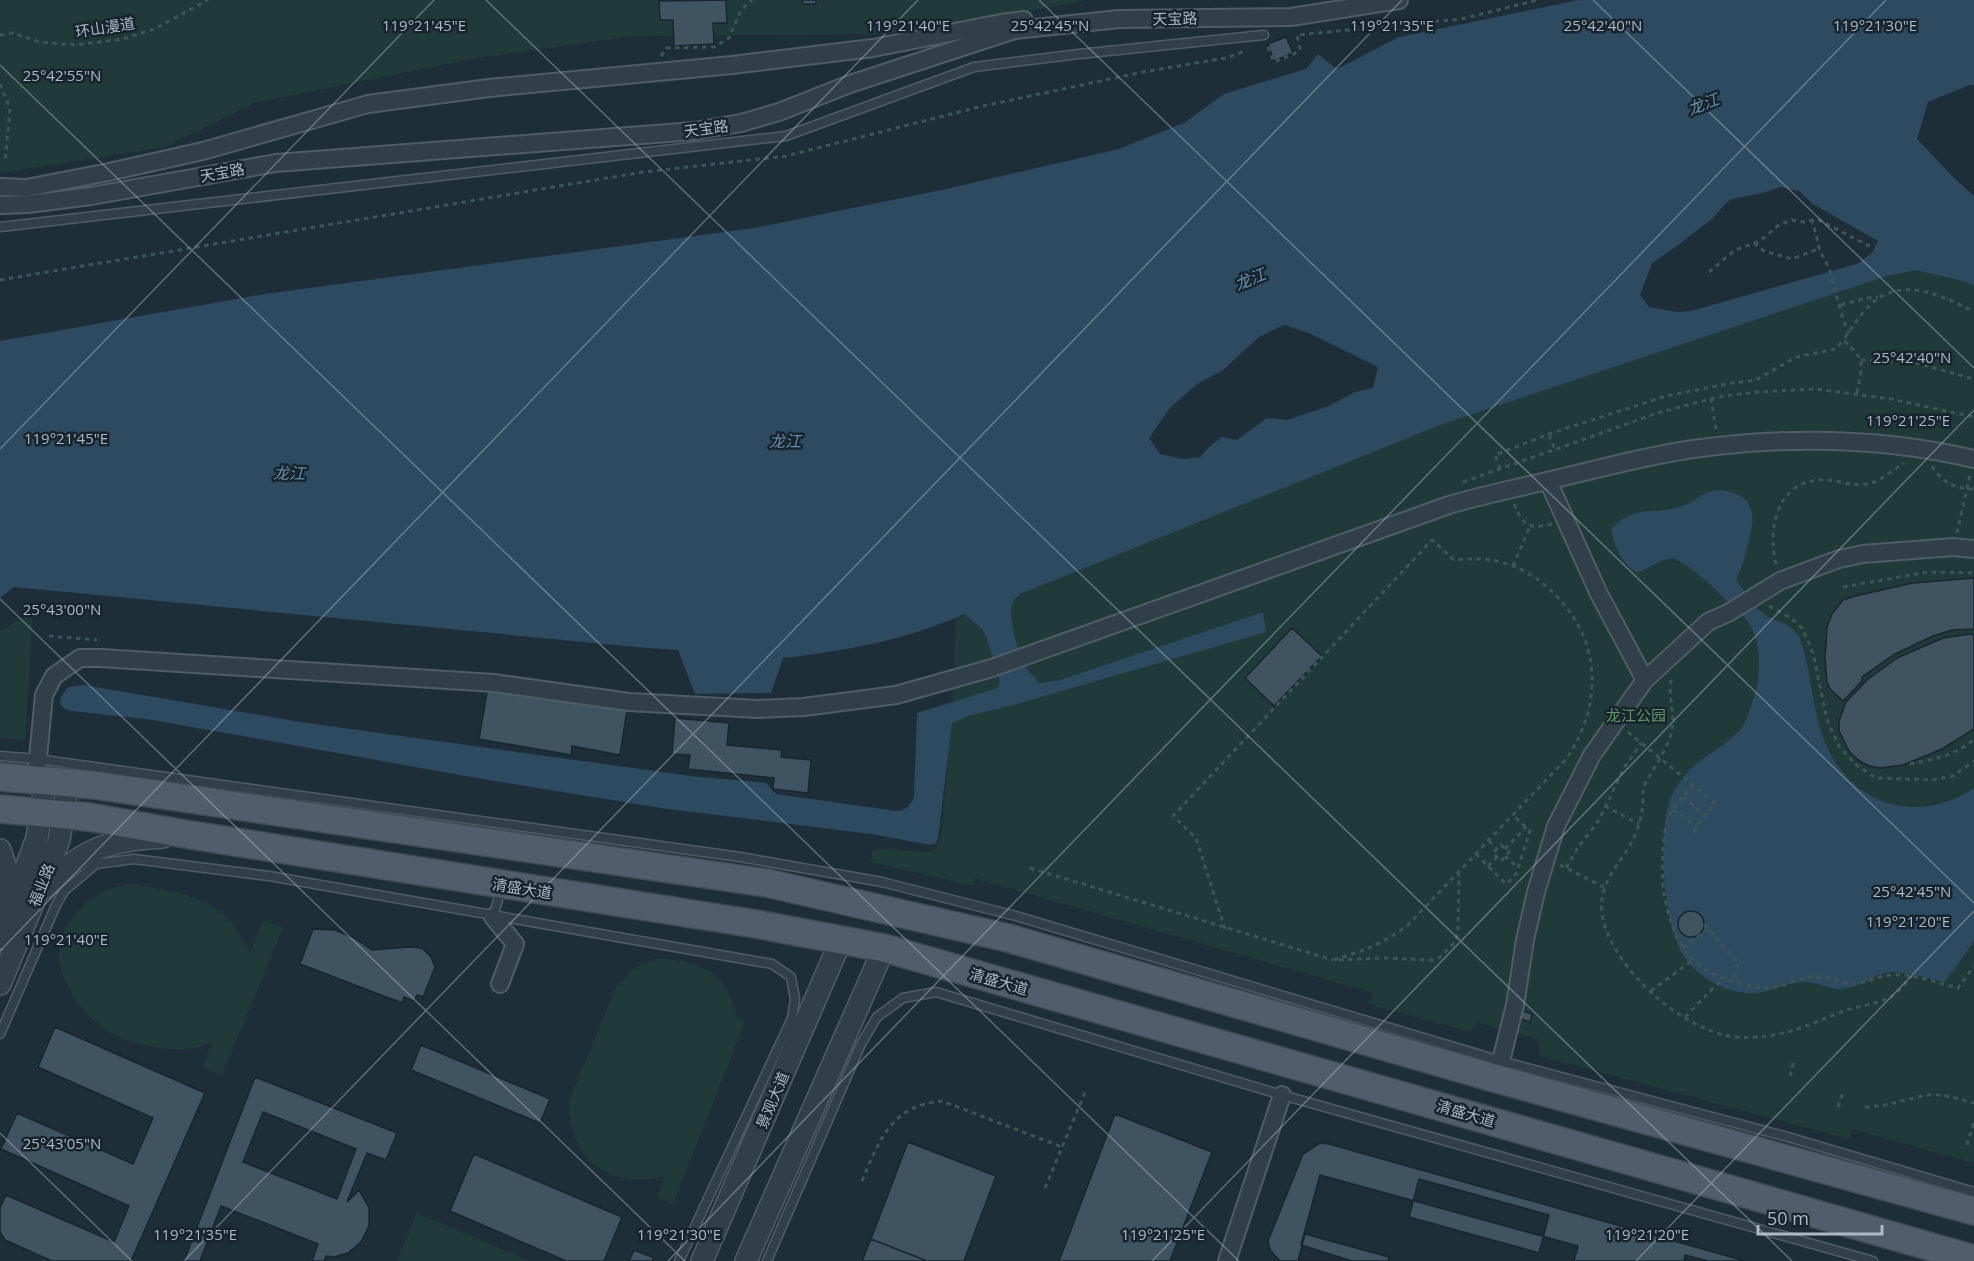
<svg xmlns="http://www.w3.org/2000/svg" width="1974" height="1261" font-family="'Open Sans','Noto Sans SC',sans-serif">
<rect width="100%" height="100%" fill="#1e2e39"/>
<!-- green -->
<path fill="#203a39" d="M0,0H1087L960,24L883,34L633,36L471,59L254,103L165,147L0,173Z
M1916,270L1966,282L1974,286V1163L1852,1129L1849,1139L1540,1056L1539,1046L1537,1039L1477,1023L1470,1032L1368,1004L1374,993L977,879H975L974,886L871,862L872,850C893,847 913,852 933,852L941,839L953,702L956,618L1440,425L1884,277Z
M33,612L25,740L0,738V631Z
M132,884C160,888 207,896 227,918C237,927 243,941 250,953L263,920L283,928L222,1075L202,1067L213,1042C205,1044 198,1047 191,1049C178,1051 162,1048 149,1046C111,1039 81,1018 66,982C62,973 58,961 59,951C60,924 86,900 109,889C116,886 125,885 132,884Z
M653,959C699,958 726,972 737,1018L745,1022L673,1204L657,1197L665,1176C608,1191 567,1158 569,1100L616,988L633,969Z
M417,1213L530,1261H397Z"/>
<!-- water -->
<path fill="#2d4a60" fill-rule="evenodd" d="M1579,0H1974V85H1969L1928,102L1917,139L1952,176L1974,196V286L1966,282L1916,270L1884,277L1440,425L1020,594C1017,597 1013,601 1012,605C1008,621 1019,655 1027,669C1030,675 1036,677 1039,683L1057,681L1263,612L1266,632L1013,705L968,716L952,723L938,838L936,843L931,845L871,834L668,809L488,780L153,720L72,711L65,709L60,704L61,697L68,687L84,685L300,722L691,776L766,783L776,794L896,811C907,810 910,806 914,797L917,713L998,688L1000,681L986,636L982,629L964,614C908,640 844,651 783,658L771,693L695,694L678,650L636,647L14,587L0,598V341L265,294L754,228L946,189L1119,149L1184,123L1224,94L1306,69L1318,54L1337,69L1399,37ZM1781,187L1799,191L1813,204L1878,241L1872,253L1857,264L1691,311L1677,312L1649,307L1640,295L1652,263L1677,246L1713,218L1729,200L1766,192ZM1284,325L1309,333L1378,367L1373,388L1355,392L1329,406L1287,420L1267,418L1237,440L1222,437L1209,447L1200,457L1183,459L1160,454L1149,438L1169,409L1197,384L1223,370L1259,337Z
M1722,490C1759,496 1755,518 1747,548C1744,559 1741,570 1736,580C1744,590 1751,604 1760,611C1776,624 1787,619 1800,638C1812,674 1812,715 1828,749C1856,808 1921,824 1974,788V941L1945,982C1932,979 1903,971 1891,972C1873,974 1859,989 1840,989C1827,989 1817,981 1800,982C1775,984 1763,999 1734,991C1714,986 1694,972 1683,955C1663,924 1658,834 1670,800C1672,794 1676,788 1679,784C1693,759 1721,751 1740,730C1747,722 1750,707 1754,697C1761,676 1762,641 1748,622C1744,616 1737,611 1732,606C1714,588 1696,569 1673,558L1661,561L1637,573C1621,562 1615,548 1611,530C1635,503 1650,516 1679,507C1689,505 1695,499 1704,494C1708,491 1716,491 1722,490Z"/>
<!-- building -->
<path fill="#405361" stroke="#192630" stroke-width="1.5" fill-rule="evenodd" d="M726,0L727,23H713L714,44L674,46L673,20H660L659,1Z
M802,0H816V4H802Z
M1286,37L1293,53L1274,61L1268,44Z
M1974,578V629L1952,630L1933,636L1895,654L1862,677V681L1843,701L1830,689L1827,682L1825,659L1827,627L1832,614L1843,600L1855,596L1913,583Z
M1292,628L1322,656L1274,706L1245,678Z
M1970,634L1974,635V729L1942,749L1903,765L1880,768L1869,766L1858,760L1849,751L1839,731V721L1846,702L1867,680L1897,658L1943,638Z
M488,686L627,710L620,755L572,746L571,755L479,739Z
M675,718L729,723L727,745L782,750L781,757L811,760L808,793L773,789L774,778L688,769L690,755L672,754Z
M1678 924a13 13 0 1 1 26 0a13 13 0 1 1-26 0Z
M313,929L335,930L354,938L372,950L409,947L422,948L431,957L435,967L423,997L417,995L414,1001L404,997L402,1003L300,964Z
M1521,1010L1532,1014L1530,1022L1518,1018Z
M55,1027L205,1093L131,1261H52L5,1240L0,1232V1208L6,1195L114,1242L129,1206L1,1149L17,1113L133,1164L153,1118L38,1067Z
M421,1045L550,1099L540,1123L411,1070Z
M255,1077L397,1133L386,1160L367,1153L347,1202L359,1190L369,1208V1226L361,1242L348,1253L334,1257L326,1256L324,1261H312L318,1244L221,1206L200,1261H184ZM263,1112L356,1149L337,1199L243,1162Z
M1115,1114L1212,1152L1170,1261H1059Z
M908,1142L996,1176L964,1261H927L871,1239Z
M1320,1143L1329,1144L1745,1261H1574L1578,1246L1320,1175L1301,1245L1352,1261H1280L1270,1250L1268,1241L1303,1154Z
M474,1154L622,1217L604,1261H566L450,1211Z
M1419,1179L1549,1215L1539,1253L1409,1217Z
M1305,1234L1389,1257L1388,1261H1298Z
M871,1239L927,1261H862Z
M634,1250L654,1258L652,1261H629Z
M1685,1255L1708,1261H1684Z"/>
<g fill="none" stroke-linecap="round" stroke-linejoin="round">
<defs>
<path id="service" d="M0,227L786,136L974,67L1079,54L1264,35
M0,756L37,759L740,857L882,882L1016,916L1501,1061L1788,1137L1974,1192
M493,917L501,889
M0,1034L56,905L64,891L96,864L134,859L269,876L772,964L791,977L795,999L792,1018L679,1261
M767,1261L861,1044L877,1017L903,998L936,992L1282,1095L1873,1261"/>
<path id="minor" d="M0,187L26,188L109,172L203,151L368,104L489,88L732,65L873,48L1001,23L1024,20
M0,205L28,204L91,196L276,163L694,131L741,123L779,112L850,84L1015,30L1119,19L1291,17L1399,0
M1548,481L1599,594L1645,680
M36,779L44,695L54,676L80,658H101L494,683L629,702L758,709L804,707L896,695L992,668L1449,505C1483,495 1517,488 1551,480C1598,469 1645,456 1693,449C1788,436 1881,437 1974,459
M493,917L515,944L500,984
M1494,1078L1501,1061L1515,1005L1525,940L1536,892L1556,826L1592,755L1645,680L1708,622L1728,613L1780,581L1839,559L1863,554L1953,547L1974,549
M1227,1261L1282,1095"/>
<path id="tertiary" d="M0,850L7,871L8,904
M44,888C82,849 108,840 163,837
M0,938L37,838L46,779
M0,984L59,840L68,782
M702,1261L841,940
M746,1261L884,948"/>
<path id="primary" d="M0,777L94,785L767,883L1008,938L1494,1078L1974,1211
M0,809L89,817L191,835L756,924L884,948L1974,1259"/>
</defs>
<!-- service casing -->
<use href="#service" stroke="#4f5d67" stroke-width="11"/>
<!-- minor casing -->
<use href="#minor" stroke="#4f5d67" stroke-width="20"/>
<!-- tertiary casing -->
<use href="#tertiary" stroke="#4f5d67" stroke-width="24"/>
<!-- primary casing -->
<use href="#primary" stroke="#3e4b56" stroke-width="30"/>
<!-- path -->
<path stroke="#3d5655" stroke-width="3" stroke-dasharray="4.5 4.5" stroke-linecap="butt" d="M0,35L13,33L40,42L75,45L123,39L154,29L208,0
M1268,47L1274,62L1294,54L1300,49L1297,35L1461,19L1538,0
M661,56L667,48L714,47L729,38L741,10L752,0
M0,84L10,108L5,162
M1812,219L1820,251L1829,268L1843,319L1849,333
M1754,243L1764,251L1792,259L1820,248
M1709,272L1735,250L1760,241L1779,225L1792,220L1804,222L1817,219L1871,247
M0,280L643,172L786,156L983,106L1143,72L1226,58L1245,51
M1841,305L1866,298L1878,297
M1861,360L1916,363L1974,379
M1857,393C1862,363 1867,361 1843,340C1852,328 1859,316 1869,306C1900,275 1942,295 1974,312
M1711,398L1716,430
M1549,435L1555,450
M1932,466C1942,482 1955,489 1974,489
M1500,469L1495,455L1549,434L1666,396L1732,383L1756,380L1796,357L1836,349L1843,340
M1463,482L1658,413L1717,397L1757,392L1816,389L1891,399L1974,417
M1514,504C1523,526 1529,529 1552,524
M1957,533L1970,475
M1776,564C1768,531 1775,485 1817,480C1834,478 1851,487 1868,484C1881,481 1893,470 1904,463
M1513,566L1530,526
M1843,587L1928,572L1974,573
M1769,606L1791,618L1802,628L1813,653L1827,720L1839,746L1855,764L1876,778L1932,780L1953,776L1974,761
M49,636L97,640
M1671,680C1668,697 1675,714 1672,729C1668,751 1653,767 1644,786C1642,792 1643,798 1643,804C1642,814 1639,826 1635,835C1623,863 1598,880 1602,913C1609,966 1683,1032 1736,1037C1777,1040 1804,1027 1841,1012C1859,1005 1881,1005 1897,993C1902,988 1907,981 1912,976
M1628,732L1715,803L1702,818L1692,836
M1910,764C1933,759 1956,756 1974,739
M1694,784C1684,795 1675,804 1669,817C1662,833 1661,876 1664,894C1672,937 1688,969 1732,981C1745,985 1758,989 1772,988C1786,986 1798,978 1811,977C1817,977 1824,977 1830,978C1837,979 1843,984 1851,984C1865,984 1878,976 1891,975C1913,973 1937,983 1958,988L1974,966
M1683,797L1705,815
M1605,806L1639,824
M1673,810L1697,826
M1489,841L1497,849
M1501,845L1509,852L1501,861L1493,853Z
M1505,849L1526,827
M1476,854L1506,884L1516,874L1530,831L1513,815
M1505,856L1517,867
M1560,865L1604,887
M1488,866L1497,857
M1030,868L1333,960
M1566,868L1579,846L1599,820L1624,768L1641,743
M1704,924L1739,964L1734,982
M1225,929L1196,838L1173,816L1432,540L1454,560C1467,559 1479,558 1491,560C1512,563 1533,574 1548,588C1601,635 1605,701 1567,758L1408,925C1381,945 1364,951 1332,960
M1683,948L1708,929
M1339,960L1383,958L1432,960L1440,957L1453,944L1458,934L1459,873
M1651,991L1693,960
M1685,1017L1722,979
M1790,1076L1794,1060
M1838,1107L1843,1092
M1865,1107C1886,1107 1902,1100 1922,1096C1939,1092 1958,1099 1974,1103
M1967,1145L1974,1122
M862,1181C879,1140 892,1105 942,1101L1062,1147
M1045,1188L1086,1090"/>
<!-- service -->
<use href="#service" stroke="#313f49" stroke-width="8"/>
<!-- minor -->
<use href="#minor" stroke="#313f49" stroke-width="16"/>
<!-- tertiary -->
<use href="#tertiary" stroke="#313f49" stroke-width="21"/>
<!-- primary -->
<use href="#primary" stroke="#4f5e6a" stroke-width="27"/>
</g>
<!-- ticks -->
<path fill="none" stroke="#abbac6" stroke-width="1.5" stroke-opacity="0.45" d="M486,0L1792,1261M1039,0L1974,903M1593,0L1974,368M0,65L1239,1261M0,449L434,0M0,599L685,1261M0,951L918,0M0,1133L132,1261M184,1261L1402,0M668,1261L1886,0M1152,1261L1974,410M1636,1261L1974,911"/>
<g text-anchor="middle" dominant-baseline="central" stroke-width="5" stroke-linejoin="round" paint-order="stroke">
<!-- street labels -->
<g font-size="15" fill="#abbac6" stroke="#17242d">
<text transform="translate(1175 18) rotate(-1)">天宝路</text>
<text transform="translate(105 27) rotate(-9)">环山漫道</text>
<text transform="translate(706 128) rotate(-8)">天宝路</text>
<text transform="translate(222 172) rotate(-10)">天宝路</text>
<text transform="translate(41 885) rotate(-68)">福业路</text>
<text transform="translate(522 888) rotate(9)">清盛大道</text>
<text transform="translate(999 981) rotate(16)">清盛大道</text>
<text transform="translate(772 1100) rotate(-67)">景观大道</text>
<text transform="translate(1466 1113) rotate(16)">清盛大道</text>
</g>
<!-- park labels -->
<g font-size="15" fill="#619965" stroke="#17242d">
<text x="1636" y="715">龙江公园</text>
</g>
<!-- water labels -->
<g font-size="16" font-style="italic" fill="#6891ad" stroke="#17242d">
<text transform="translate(1703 104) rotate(-21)">龙江</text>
<text transform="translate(1250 279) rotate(-22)">龙江</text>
<text x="785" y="441">龙江</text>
<text transform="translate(289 473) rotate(1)">龙江</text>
</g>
</g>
<g font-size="15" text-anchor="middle" fill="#abbac6" stroke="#17242d" stroke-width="5" stroke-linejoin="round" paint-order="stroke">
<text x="1050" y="31">25°42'45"N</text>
<text x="1603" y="31">25°42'40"N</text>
<text x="424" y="31">119°21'45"E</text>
<text x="1875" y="31">119°21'30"E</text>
<text x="908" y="31">119°21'40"E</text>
<text x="1392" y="31">119°21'35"E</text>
<text x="62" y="81">25°42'55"N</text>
<text x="1912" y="363">25°42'40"N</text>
<text x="1908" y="426">119°21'25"E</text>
<text x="66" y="444">119°21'45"E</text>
<text x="62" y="615">25°43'00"N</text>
<text x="1912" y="897">25°42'45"N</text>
<text x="1908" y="927">119°21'20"E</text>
<text x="66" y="945">119°21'40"E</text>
<text x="62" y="1149">25°43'05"N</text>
<text x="195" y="1240">119°21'35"E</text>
<text x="679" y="1240">119°21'30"E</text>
<text x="1163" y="1240">119°21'25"E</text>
<text x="1647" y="1240">119°21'20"E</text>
</g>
<!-- scale -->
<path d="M1758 1225v9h124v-9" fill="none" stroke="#abbac6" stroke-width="3"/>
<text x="1767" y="1225" font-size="18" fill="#abbac6" stroke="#17242d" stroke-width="4.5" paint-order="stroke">50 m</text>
</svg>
